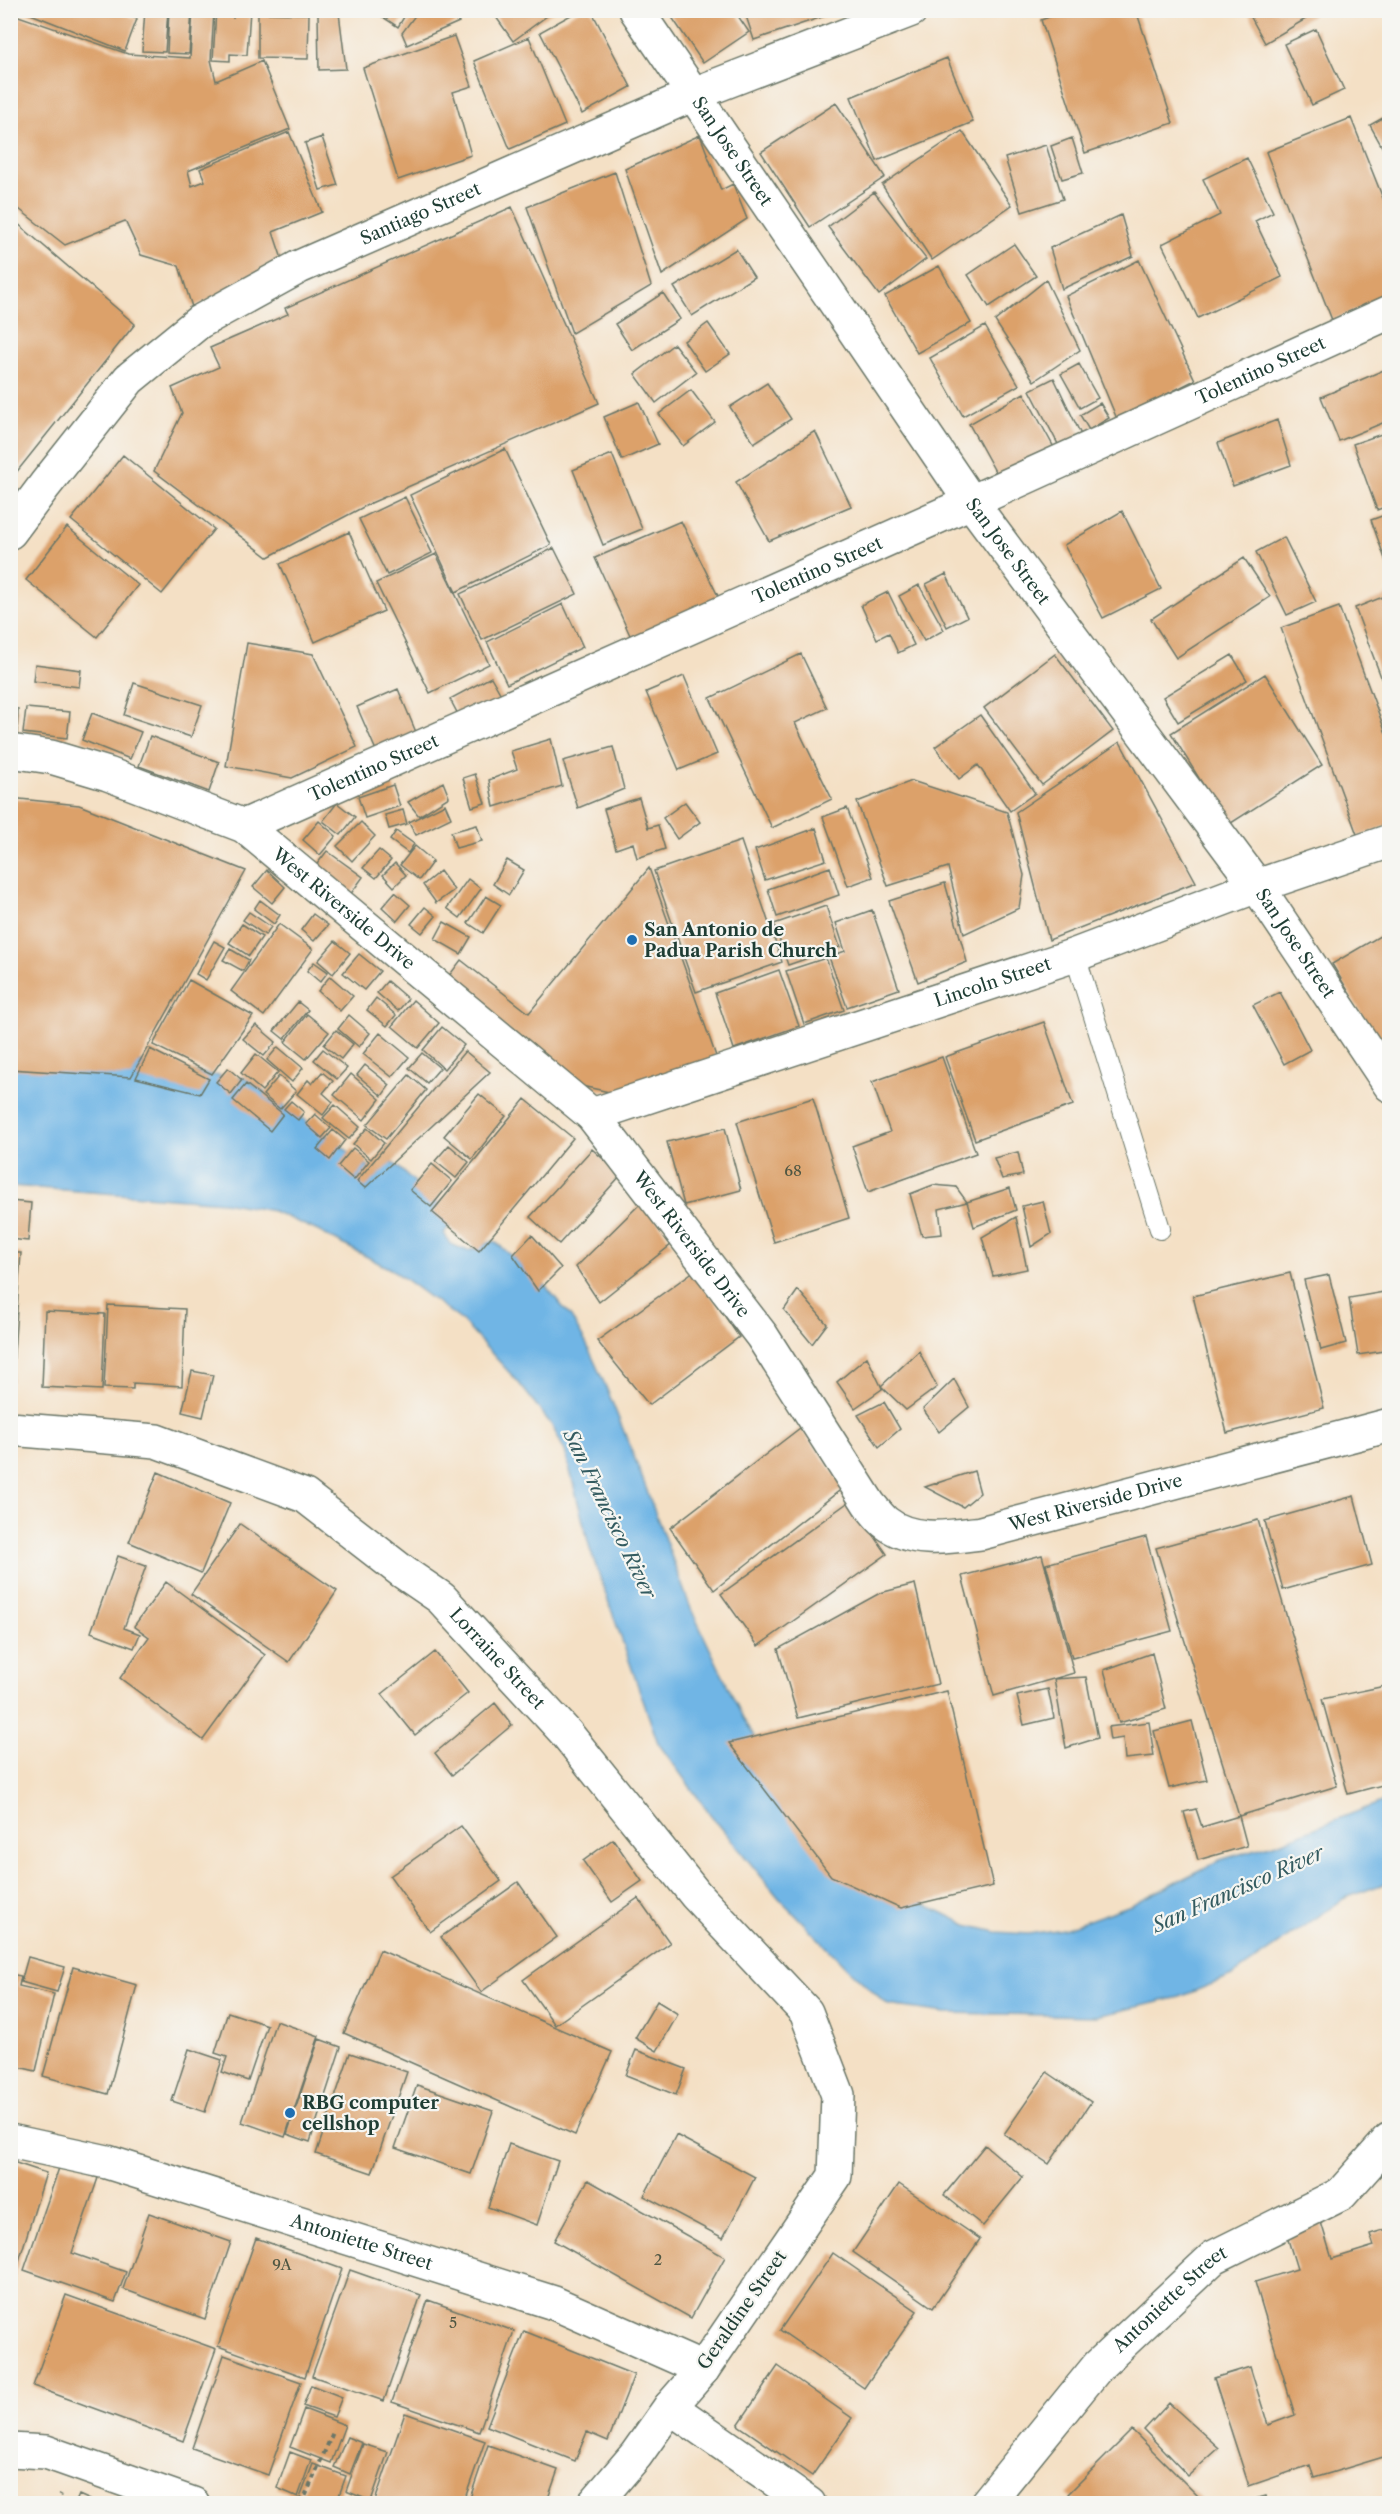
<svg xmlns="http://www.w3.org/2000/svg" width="1400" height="2514" font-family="'Libre Caslon Text',serif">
<rect width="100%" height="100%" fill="#f6f6f2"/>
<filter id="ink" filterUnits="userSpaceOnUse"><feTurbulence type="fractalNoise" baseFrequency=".0167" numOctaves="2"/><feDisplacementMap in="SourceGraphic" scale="12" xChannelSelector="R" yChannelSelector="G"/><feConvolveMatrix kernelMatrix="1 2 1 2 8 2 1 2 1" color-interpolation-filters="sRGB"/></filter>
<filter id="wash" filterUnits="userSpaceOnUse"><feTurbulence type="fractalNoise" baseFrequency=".008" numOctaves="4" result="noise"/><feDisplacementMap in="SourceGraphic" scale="24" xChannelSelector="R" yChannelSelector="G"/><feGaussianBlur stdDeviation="1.35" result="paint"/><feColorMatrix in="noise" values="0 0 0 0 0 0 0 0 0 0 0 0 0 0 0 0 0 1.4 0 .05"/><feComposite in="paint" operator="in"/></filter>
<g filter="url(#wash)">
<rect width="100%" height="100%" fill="#f4e0c5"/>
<!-- water -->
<path fill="#6fb5e5" stroke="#47798c" stroke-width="1.5" d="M10,1039L212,1075L244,1078L317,1128L376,1172L388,1158L455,1218L444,1233L450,1244L468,1251L494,1241L540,1279L571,1317L586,1343L606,1387L637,1464L691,1609L743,1718L816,1834L883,1883L967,1925L996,1932L1028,1934L1064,1929L1131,1905L1220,1860L1277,1843L1389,1799V1882L1345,1898L1232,1976L1180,1997L1097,2016L945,2013L888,2005L848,1969L779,1898L710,1814L658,1743L590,1549L565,1451L551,1424L519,1383L461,1320L394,1271L318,1231L273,1211L224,1202L11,1186Z"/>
<g id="blocks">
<!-- building -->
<path fill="#dca16a" d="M115,10L137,19L125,51L23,11Z
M145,10H168L165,52L142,51Z
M169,10H192L189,54L167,53Z
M193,10H214L211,60L216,81L262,61L290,129L188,171L192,186L205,181L200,169L289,132L322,212L273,232L286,271L192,307L179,266L141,255L125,221L65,245L10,202V13L128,54L190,58Z
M216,10H233V19L234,10H250L247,55L230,54V61L213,60Z
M372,10H405L407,12L398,27Z
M419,10H454L459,22L407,45L402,33Z
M491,10H555L513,41Z
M580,10H591L631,87L582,114L540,32Z
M667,10H734L749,32L703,63Z
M744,10H823L825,16L754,40Z
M1068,10H1136L1173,123L1085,153L1041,20Z
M1247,10H1321L1265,43Z
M258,13L309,14L308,59L258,58Z
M339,13L346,69L319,70L318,14Z
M1316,29L1344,90L1312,105L1284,44Z
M454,36L472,86L453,92L471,155L398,180L363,68Z
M529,37L565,125L510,149L474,61Z
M947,58L973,122L877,161L851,97Z
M836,103L885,177L810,227L761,152Z
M1390,114V161L1370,125Z
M1351,118L1390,216V297L1332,320L1266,152Z
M962,131L1012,205L932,260L882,185Z
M700,135L721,190L733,184L747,219L662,275L625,169Z
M322,137L338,185L320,190L305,143Z
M1072,138L1083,173L1062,179L1051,146Z
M1046,145L1063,199L1022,212L1005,158Z
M1247,158L1273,212L1255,221L1282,277L1198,318L1162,244L1220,215L1203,179Z
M615,172L651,286L572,333L527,207Z
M874,192L926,259L879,295L828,227Z
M512,207L599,403L371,503L268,557L154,471L182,413L172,388L219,367L210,348L288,314L285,308Z
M1121,215L1133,256L1062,289L1050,248Z
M10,217L135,324L15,474L10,470Z
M1014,244L1036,276L989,307L968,275Z
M736,249L754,277L692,316L674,287Z
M1139,260L1195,380L1117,419L1066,296Z
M939,266L971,323L917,353L885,296Z
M1046,280L1080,350L1034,381L995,321Z
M663,293L680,319L632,350L615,324Z
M708,323L730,354L705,371L684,341Z
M985,326L1019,385L963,416L930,358Z
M674,344L696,372L656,403L635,374Z
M1079,364L1098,398L1080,408L1061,374Z
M1386,369L1390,378V420L1339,441L1321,397Z
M1054,378L1082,437L1060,448L1030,390Z
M767,383L791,419L754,443L730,407Z
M691,390L715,422L683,446L659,414Z
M1024,393L1057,453L1002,484L969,424Z
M639,402L658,444L622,460L604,417Z
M1100,403L1109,418L1089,430L1080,415Z
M1277,420L1291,465L1233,486L1218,443Z
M815,431L851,506L769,541L736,482Z
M1390,431V505L1377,510L1353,444Z
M505,449L551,545L456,592L410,495Z
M612,454L642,529L603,545L573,470Z
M123,455L214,529L162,594L71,520Z
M405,497L432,553L387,575L359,519Z
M1122,511L1161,589L1103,618L1064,545Z
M1390,513V570H1389L1371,520Z
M681,521L719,598L634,644L595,558Z
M67,527L138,585L97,637L26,580Z
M349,532L384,611L315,642L280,564Z
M1284,537L1316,602L1287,615L1256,552Z
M554,548L577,594L482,640L460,594Z
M436,554L489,664L430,693L376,583Z
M1244,558L1270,597L1176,658L1151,619Z
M946,574L967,617L947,627L926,584Z
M919,585L944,630L924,641L899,596Z
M888,592L914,645L898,653L889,633L877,639L861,605Z
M1390,594V698H1389L1355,608Z
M563,604L583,647L507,684L487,642Z
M1339,607L1390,744V825L1358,837L1281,628Z
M247,643L313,654L357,747L292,778L226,766Z
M801,654L827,708L795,723L832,799L772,828L710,698Z
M1055,654L1113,731L1042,785L984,708Z
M1232,655L1247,680L1178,722L1163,697Z
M35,664L81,670L79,687L33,681Z
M1265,674L1322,765L1228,825L1171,733Z
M684,676L717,754L679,770L646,692Z
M491,677L504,700L462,722L450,699Z
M134,683L202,705L191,737L124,715Z
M398,689L418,737L378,755L357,707Z
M10,708L18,709L17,734H10Z
M26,708L70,712L67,738L23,733Z
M92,713L141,732L130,759L82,740Z
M980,715L1035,793L1010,811L978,765L959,779L935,747Z
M150,736L219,762L209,792L139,766Z
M551,739L562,786L494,807L489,780L517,769L511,751Z
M1120,742L1196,882L1049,940L1016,812Z
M613,747L624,789L578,808L563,761Z
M475,774L485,803L472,807L463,778Z
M912,781L1007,812L1024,875L1019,908L964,934L948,867L888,886L857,802Z
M443,782L449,797L419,816L408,802Z
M393,785L400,806L365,818L358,797Z
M10,798L79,805L246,871L131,1077L10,1069Z
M639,798L648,828L658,825L665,849L637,858L633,843L616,849L604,809Z
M685,802L700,822L677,839L663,818Z
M337,803L355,817L341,835L323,821Z
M445,804L451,818L416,835L409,822Z
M847,808L873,877L848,886L823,817Z
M403,810L407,824L389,829L385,815Z
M319,821L336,836L320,855L303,840Z
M361,822L375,836L352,861L337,846Z
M477,825L482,841L456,848L451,832Z
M816,828L826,860L765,880L755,850Z
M396,831L414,844L408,853L390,840Z
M741,841L782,962L696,992L654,871Z
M415,846L433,861L419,880L400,865Z
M379,850L391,860L376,878L363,868Z
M327,851L363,877L350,895L314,868Z
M507,860L524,870L509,895L493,884Z
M395,863L406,875L394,887L383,875Z
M830,867L839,895L777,917L768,889Z
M649,868L717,1059L614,1093L577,1085L445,981L461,960L529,1013Z
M267,870L285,887L272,903L253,887Z
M440,871L454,890L436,903L423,885Z
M468,879L481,889L460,918L447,908Z
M945,883L967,962L918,982L889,901Z
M395,892L410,905L397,921L382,907Z
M486,896L501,905L483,933L468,923Z
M260,900L280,915L274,924L254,909Z
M826,906L840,947L788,965L774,924Z
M425,907L436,916L422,933L411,924Z
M872,910L899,989L847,1007L829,957L845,951L836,923Z
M249,912L271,927L265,935L243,920Z
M313,914L328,925L314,941L301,930Z
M444,922L471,937L461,954L435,939Z
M242,924L262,937L249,956L229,943Z
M279,924L313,949L264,1016L231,991Z
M1390,930V1039L1380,1045L1332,964Z
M214,941L225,947L206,980L196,974Z
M335,941L350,953L333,974L318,961Z
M230,949L249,960L243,971L223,960Z
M359,954L380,971L364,990L343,973Z
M826,958L844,1010L804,1024L786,971Z
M314,962L328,972L320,982L307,971Z
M779,970L799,1026L734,1049L715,993Z
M330,976L353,996L340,1011L318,991Z
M189,980L253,1016L212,1074L153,1045Z
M387,981L408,999L398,1011L377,993Z
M1280,992L1310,1050L1284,1064L1253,1005Z
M376,998L396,1015L387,1026L367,1010Z
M413,1000L439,1023L418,1048L392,1026Z
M298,1002L308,1010L284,1039L274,1031Z
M307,1014L329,1032L306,1059L285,1042Z
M349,1015L370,1033L359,1047L338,1029Z
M1044,1022L1073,1105L975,1140L945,1057Z
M256,1025L276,1042L264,1056L243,1039Z
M442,1027L464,1045L444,1069L423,1050Z
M336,1030L353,1044L341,1059L324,1045Z
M380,1033L409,1057L392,1077L363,1054Z
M278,1047L303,1068L292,1082L267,1060Z
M150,1049L209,1079L200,1094L136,1078Z
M323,1049L347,1068L337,1079L314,1060Z
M465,1051L490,1072L365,1188L357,1181Z
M422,1053L440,1068L427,1083L409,1068Z
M256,1054L278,1072L262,1091L241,1073Z
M942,1057L976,1153L868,1192L852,1146L890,1132L872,1082Z
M365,1065L390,1085L382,1096L357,1075Z
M228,1068L242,1080L231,1094L216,1082Z
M322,1072L333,1081L323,1093L333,1102L323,1115L297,1094L308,1080L312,1084Z
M351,1074L380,1099L364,1120L334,1095Z
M409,1075L426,1090L386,1139L367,1125Z
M279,1076L296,1091L280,1109L263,1095Z
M246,1084L283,1114L270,1131L233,1100Z
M479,1094L506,1116L472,1159L444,1136Z
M813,1098L849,1218L774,1242L737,1122Z
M525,1099L573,1138L479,1251L432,1212Z
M291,1101L304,1112L298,1120L284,1109Z
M335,1105L360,1127L349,1139L323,1118Z
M315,1114L331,1128L322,1138L306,1124Z
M367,1128L384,1143L371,1159L353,1144Z
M725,1128L741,1190L684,1205L667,1142Z
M333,1130L345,1140L330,1160L317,1149Z
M449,1145L469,1162L456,1178L435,1161Z
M353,1148L369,1161L354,1180L338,1166Z
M592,1149L621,1175L559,1244L530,1217Z
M1018,1152L1023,1175L1002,1179L994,1158Z
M432,1164L452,1181L431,1207L410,1190Z
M933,1185L956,1187L967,1202L939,1209L942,1234L922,1236L910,1194Z
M1010,1188L1016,1210L974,1227L967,1202Z
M644,1200L672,1244L599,1302L576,1267Z
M10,1201L31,1203L28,1241L10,1239Z
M1043,1201L1051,1234L1031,1247L1022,1206Z
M1016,1217L1027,1269L993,1276L982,1237Z
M532,1235L561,1268L538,1291L513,1255Z
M10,1253H21L12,1382H10Z
M694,1271L739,1337L649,1405L597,1341Z
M1290,1273L1324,1408L1227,1433L1193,1296Z
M1329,1275L1346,1343L1321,1350L1304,1280Z
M798,1290L827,1324L812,1344L784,1310Z
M1390,1291V1350L1358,1355L1349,1298Z
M108,1305L185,1309L182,1386L133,1383V1389L104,1388Z
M45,1311L105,1314L102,1390L42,1387Z
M919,1351L937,1387L906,1410L881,1386L882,1389L855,1408L837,1382L867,1357L881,1386Z
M192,1371L213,1375L203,1417L182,1412Z
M954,1379L969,1407L939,1432L923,1409Z
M884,1402L900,1429L879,1447L858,1415Z
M800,1428L844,1487L714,1590L670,1528Z
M974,1471L980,1493L963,1507L925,1487Z
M158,1472L230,1503L201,1573L129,1542Z
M1390,1476V1497H1389L1384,1478Z
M1354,1496L1372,1565L1283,1590L1265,1521Z
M850,1501L887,1554L758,1646L721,1594Z
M1258,1520L1337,1786L1239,1816L1156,1548Z
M240,1524L337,1591L289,1662L191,1594Z
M1146,1537L1172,1631L1072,1658L1046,1564Z
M1042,1555L1074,1673L994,1696L962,1576Z
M118,1556L146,1566L124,1628L140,1634L134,1648L91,1632Z
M166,1582L265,1655L203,1740L120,1678L149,1637L134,1626Z
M915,1584L938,1684L798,1718L778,1649L880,1593Z
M435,1652L468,1693L415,1735L382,1694Z
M1152,1653L1166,1709L1119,1723L1104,1670Z
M1086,1677L1098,1738L1066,1748L1054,1679Z
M1390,1685V1783L1348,1794L1322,1699Z
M1048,1689L1054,1718L1024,1725L1017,1696Z
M947,1691L993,1886L901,1908L831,1876L729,1743Z
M495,1703L512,1725L452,1775L435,1753Z
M1192,1721L1207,1780L1169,1788L1154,1731Z
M1149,1722L1154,1756L1125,1759L1123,1738L1110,1740L1108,1727Z
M1196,1809L1202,1827L1239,1816L1247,1846L1198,1860L1184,1812Z
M461,1826L501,1881L430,1932L390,1876Z
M613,1839L642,1881L612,1902L583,1861Z
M518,1882L557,1937L481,1992L441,1937Z
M638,1898L670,1943L555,2025L523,1980Z
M380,1950L612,2052L575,2135L344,2033Z
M28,1957L65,1967L57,1992L21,1982Z
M73,1967L137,1985L108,2094L43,2076Z
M10,1974L21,1976L19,1986L54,1994L36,2071L10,2065Z
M657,2001L678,2014L657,2051L635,2038Z
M228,2012L267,2025L248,2081L222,2072L227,2057L215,2053Z
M276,2021L319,2036L285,2137L242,2122Z
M319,2039L341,2047L310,2142L287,2134Z
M189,2049L222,2060L205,2112L172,2101Z
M636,2050L686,2069L676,2095L626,2075Z
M350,2053L407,2072L372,2173L316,2154Z
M1047,2072L1091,2102L1049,2164L1004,2134Z
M417,2085L493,2111L471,2174L395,2148Z
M676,2135L755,2177L723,2238L644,2196Z
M509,2144L558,2161L537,2225L488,2207Z
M985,2145L1023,2177L983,2226L944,2195Z
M10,2161L46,2173L14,2277L10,2276Z
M60,2165L98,2178L72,2253L126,2272L115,2302L24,2270Z
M588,2180L725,2257L691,2318L554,2241Z
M899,2184L980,2239L933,2308L853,2252Z
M149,2213L231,2242L205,2319L123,2289Z
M1321,2222L1332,2259L1374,2246L1370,2234L1390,2228V2455L1314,2478L1310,2465L1249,2486L1214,2378L1250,2367L1268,2425L1295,2415L1255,2282L1297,2269L1286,2233Z
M256,2238L342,2269L305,2377L218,2346Z
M833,2253L917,2311L864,2388L780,2330Z
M350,2270L421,2295L384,2401L312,2376Z
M66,2295L216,2349L183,2441L33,2386Z
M428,2300L514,2331L479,2432L392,2402Z
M524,2331L634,2375L608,2441L587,2432L575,2461L487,2426Z
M224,2355L301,2382L268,2475L192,2448Z
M778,2366L852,2418L812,2476L738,2425Z
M311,2385L342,2397L334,2417L303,2406Z
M1169,2403L1219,2448L1188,2476L1144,2430Z
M304,2409L345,2425L331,2463L290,2447Z
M405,2413L485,2441L463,2504H374Z
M1132,2430L1206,2504H1078L1068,2494Z
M347,2437L362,2443L350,2474L334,2467Z
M363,2444L388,2452L371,2501L346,2491Z
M488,2445L558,2470L546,2504H468Z
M290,2452L311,2460L298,2497L277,2488Z
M313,2464L346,2476L336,2504H313L300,2498Z
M124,2492L151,2504H120Z
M79,2495L99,2504H75Z
M1266,2496L1268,2504H1241V2503Z"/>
</g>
</g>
<g filter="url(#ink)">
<use href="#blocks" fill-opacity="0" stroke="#6a7667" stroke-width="1.5"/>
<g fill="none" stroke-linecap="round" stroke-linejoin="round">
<defs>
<path id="lane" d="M1075,955L1160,1229"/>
<g id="street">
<path id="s1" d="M636,10L971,502L1257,886L1390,1085"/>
<path id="s2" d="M10,532L45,485L129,379L199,322L299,267L694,94L911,10"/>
<path id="s3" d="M244,826L971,502L1390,312"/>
<path id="s4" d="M592,1115L1075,955L1257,886L1390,841"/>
<path id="s5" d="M10,1429L156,1441L305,1496L403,1572L441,1598L567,1734L696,1895L806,2012L838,2095L835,2176L703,2369L670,2407L636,2455L594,2504"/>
<path id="s6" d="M10,2141L107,2162L554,2303L703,2369"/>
<path d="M670,2407L809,2504"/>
<path d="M10,2450L46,2452L193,2504"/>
<path id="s7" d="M986,2504L1099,2365L1214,2257L1341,2194L1390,2139"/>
</g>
<g id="secondary">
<path id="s8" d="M10,751L51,757L108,774L244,826L592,1115L762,1336L869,1504C874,1510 879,1517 885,1522C912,1544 949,1537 981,1533L1390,1425"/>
</g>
</defs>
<!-- lane casing -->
<use href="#lane" stroke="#6a7667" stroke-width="22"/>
<!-- street casing -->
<use href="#street" stroke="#6a7667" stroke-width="36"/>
<!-- secondary casing -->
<use href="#secondary" stroke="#6a7667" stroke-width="36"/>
<!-- path -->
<path stroke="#6a7667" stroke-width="4" stroke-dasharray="4.5 4.5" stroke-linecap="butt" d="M55,2504L60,2495
M302,2504L334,2430"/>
<!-- lane -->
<use href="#lane" stroke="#fff" stroke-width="20"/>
<!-- street -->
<use href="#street" stroke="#fff" stroke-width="33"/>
<!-- secondary -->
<use href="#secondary" stroke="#fff" stroke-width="33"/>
</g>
</g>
<!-- markers -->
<g fill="#1f6fb2" stroke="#f6f6f2" stroke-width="2">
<circle cx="632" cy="940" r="6"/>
<circle cx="290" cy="2113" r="6"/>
</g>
<g text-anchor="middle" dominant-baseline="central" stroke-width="4.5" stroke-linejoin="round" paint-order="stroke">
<!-- number labels -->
<g font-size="15" fill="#4e5642">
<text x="793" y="1170">68</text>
<text x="658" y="2259">2</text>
<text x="282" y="2264">9A</text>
<text x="453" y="2322">5</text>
</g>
<!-- street labels -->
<g font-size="18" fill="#1f3d34" stroke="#f6f6f2">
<text stroke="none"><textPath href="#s1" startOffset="171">San Jose Street</textPath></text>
<text stroke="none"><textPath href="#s2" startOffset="531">Santiago Street</textPath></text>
<text stroke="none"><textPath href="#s3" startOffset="1114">Tolentino Street</textPath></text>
<text stroke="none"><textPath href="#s1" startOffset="657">San Jose Street</textPath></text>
<text stroke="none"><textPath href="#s3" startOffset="628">Tolentino Street</textPath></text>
<text stroke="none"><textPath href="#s3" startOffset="142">Tolentino Street</textPath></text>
<text stroke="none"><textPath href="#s8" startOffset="376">West Riverside Drive</textPath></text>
<text stroke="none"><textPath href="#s1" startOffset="1143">San Jose Street</textPath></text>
<text stroke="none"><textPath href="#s4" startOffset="422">Lincoln Street</textPath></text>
<text stroke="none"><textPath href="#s8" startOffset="862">West Riverside Drive</textPath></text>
<text stroke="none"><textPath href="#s8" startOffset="1419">West Riverside Drive</textPath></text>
<text stroke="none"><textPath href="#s5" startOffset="558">Lorraine Street</textPath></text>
<text stroke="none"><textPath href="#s6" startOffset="366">Antoniette Street</textPath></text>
<text stroke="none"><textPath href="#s7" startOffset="276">Antoniette Street</textPath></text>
<text transform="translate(742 2310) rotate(-55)">Geraldine Street</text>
</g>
<!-- poi labels -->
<g font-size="18" font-weight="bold" fill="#1f3d34" stroke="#f6f6f2" text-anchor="start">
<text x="644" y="930">San Antonio de<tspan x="644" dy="21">Padua Parish Church</tspan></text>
<text x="302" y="2103">RBG computer<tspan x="302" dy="21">cellshop</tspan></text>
</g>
<!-- water labels -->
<g font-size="20" font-style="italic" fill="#335b60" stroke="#f6f6f2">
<text transform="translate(610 1514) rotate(64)">San Francisco River</text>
<text transform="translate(1238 1889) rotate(-24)">San Francisco River</text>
</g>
</g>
<!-- margin -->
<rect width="1400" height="2514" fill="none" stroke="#f6f6f2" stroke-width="36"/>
</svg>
